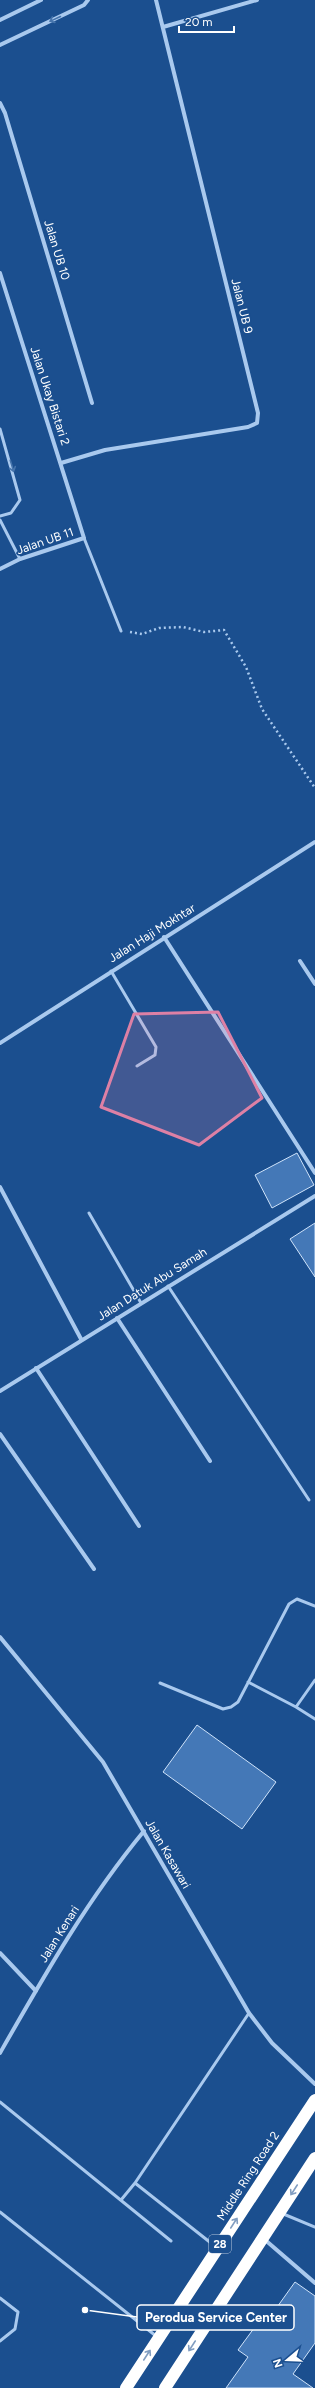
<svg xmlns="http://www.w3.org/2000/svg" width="315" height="2388" font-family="Figtree,sans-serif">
<rect width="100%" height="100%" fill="#1b4f8f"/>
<!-- building -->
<path fill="#4478b7" stroke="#cfe3fa" d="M297,1153L314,1185L272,1208L255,1175Z
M315,1223V1277L290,1239Z
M197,1725L276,1782L242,1829L163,1772Z
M295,2282L315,2296V2343L293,2374L313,2388H226L248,2357L238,2350L260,2320L265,2324Z"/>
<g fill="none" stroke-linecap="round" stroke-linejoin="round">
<!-- path -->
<path stroke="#a9c9ee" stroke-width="2.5" stroke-dasharray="2 3" stroke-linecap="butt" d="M130,632L142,634L159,628L183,627L204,632L224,630L246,667L262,709L315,788"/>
<!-- lane -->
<path stroke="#a9c9ee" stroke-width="3" d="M0,429L20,500L11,513L0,516
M0,520L20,559
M84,538L121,631
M111,971L156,1047L155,1055L137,1066
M89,1213L141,1303
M168,1286L309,1500
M315,1680L296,1707L315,1719
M248,1682L296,1707
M160,1683L223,1709L231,1707L238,1702L289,1604L297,1599L315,1606
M0,2102L171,2241
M121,2200L135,2183
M0,2212L156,2336
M281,2213L315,2227
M216,2247L135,2183L249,2013
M0,2298L18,2312L15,2329L0,2341"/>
<!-- street -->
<path stroke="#a9c9ee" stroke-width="4" d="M0,20L41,0
M163,27L257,0
M0,45L84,5L88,0
M0,103L5,113L92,403
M0,273L84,538L20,559L0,569
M61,463L105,450L248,427L257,423L258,413L156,0
M164,937L315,1173
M300,961L315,984
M0,1043L315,842
M0,1187L81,1339
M117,1318L210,1461
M36,1368L139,1526
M0,1391L315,1196
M0,1434L94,1569
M0,1637L103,1762L249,2013L272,2043L315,2084
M0,1953L36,1991
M0,2053C44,1976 87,1900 144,1831
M264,2239L315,2283"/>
<!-- highway -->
<path stroke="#fff" stroke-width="12" d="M126,2388L315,2100
M165,2388L315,2158"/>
</g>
<!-- one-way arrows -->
<defs><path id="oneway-shaft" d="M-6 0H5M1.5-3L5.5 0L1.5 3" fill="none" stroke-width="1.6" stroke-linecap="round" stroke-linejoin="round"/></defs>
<g stroke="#4674ac">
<use href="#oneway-shaft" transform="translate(55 19) rotate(155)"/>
<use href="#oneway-shaft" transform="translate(12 466) rotate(73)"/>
</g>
<g stroke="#829ec1">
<use href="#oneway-shaft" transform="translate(294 2190) rotate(123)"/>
<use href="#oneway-shaft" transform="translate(234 2223) rotate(-57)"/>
<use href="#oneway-shaft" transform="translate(192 2346) rotate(123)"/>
<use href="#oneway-shaft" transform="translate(147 2355) rotate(-57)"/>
</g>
<!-- marked area -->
<path fill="#dd80a5" fill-opacity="0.2" stroke="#dd80a5" stroke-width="3" stroke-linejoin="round" d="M218,1012L262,1098L199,1145L101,1107L134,1014Z"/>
<g text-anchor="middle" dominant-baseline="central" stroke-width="3.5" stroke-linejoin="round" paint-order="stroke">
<!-- shield labels -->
<rect fill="#1b4f8f" stroke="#bbcadd" stroke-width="1" x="209" y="2235" width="22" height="18" rx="3"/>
<g font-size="11" font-weight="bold" fill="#fff">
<text x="220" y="2244">28</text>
</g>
<!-- street labels -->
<g font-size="12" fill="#fff" stroke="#1b4f8f">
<text transform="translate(57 250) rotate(73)">Jalan UB 10</text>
<text transform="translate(242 306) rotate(76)">Jalan UB 9</text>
<text transform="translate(50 396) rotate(72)">Jalan Ukay Bistari 2</text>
<text transform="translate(45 541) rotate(-19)">Jalan UB 11</text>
<text transform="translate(152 933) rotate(-32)">Jalan Haji Mokhtar</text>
<text transform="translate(152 1284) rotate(-32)">Jalan Datuk Abu Samah</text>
<text transform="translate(168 1854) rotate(60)">Jalan Kasawari</text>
<text transform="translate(59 1934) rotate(-58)">Jalan Kenari</text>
<text transform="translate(248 2176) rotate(-57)">Middle Ring Road 2</text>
</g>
</g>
<!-- callouts -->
<path fill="none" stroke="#fff" stroke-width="1.5" d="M85 2310L137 2317"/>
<circle fill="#fff" stroke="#1b4f8f" stroke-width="1.5" cx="85" cy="2310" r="4"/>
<rect fill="#1b4f8f" stroke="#fff" stroke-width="1.5" x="137" y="2305" width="157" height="25" rx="4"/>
<g font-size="13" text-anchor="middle" font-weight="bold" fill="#fff">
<text x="216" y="2322">Perodua Service Center</text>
</g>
<!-- north arrow -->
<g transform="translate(287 2360) rotate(251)" stroke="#1b4f8f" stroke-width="3" paint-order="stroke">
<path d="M0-3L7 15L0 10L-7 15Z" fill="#ffffff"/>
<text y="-6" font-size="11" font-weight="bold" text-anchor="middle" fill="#ffffff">N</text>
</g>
<!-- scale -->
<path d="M179 26v6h55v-6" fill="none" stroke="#ffffff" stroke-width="2"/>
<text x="185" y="26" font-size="12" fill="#ffffff" stroke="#1b4f8f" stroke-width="3" paint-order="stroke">20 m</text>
</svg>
